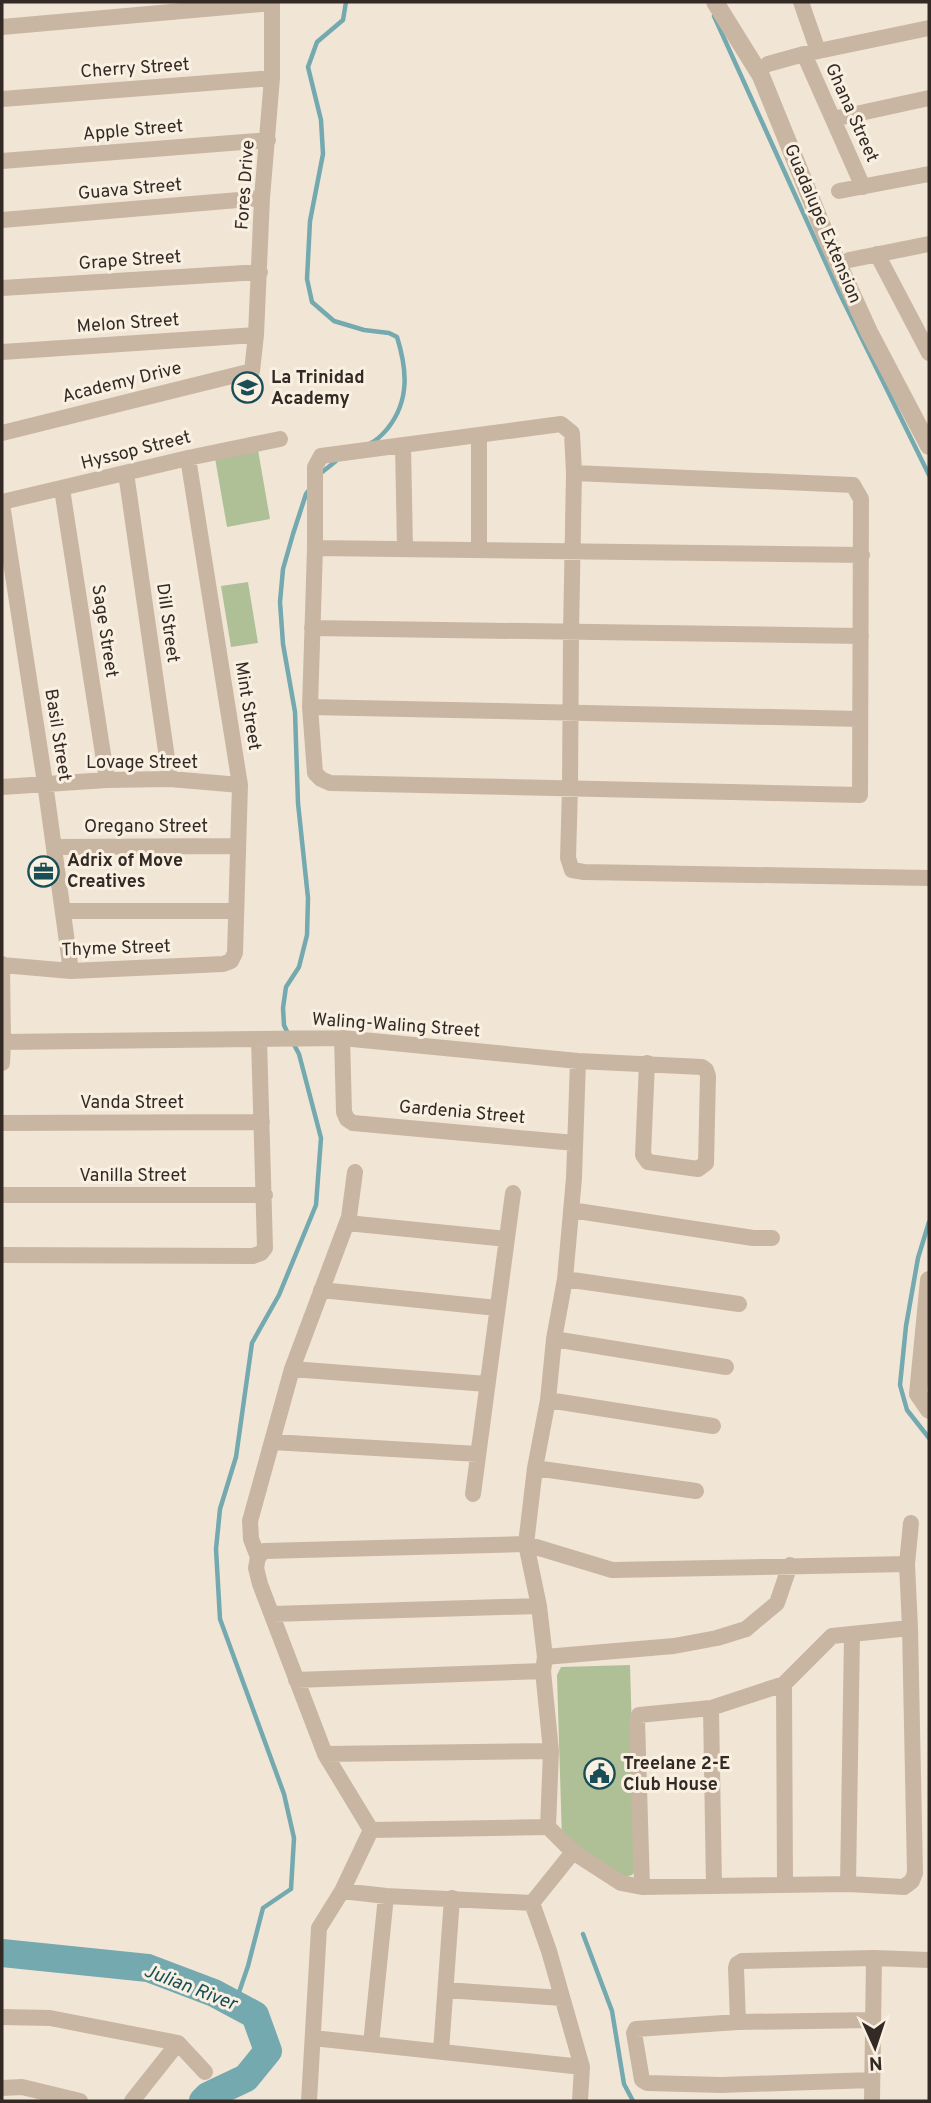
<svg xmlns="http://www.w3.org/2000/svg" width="931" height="2103" font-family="Overpass,sans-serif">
<rect width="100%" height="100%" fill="#f1e6d6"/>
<!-- green -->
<path fill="#afc096" d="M258,450L270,519L227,527L215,458Z
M248,582L258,643L231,647L221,586Z
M630,1665L636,1870L632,1875L626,1877L562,1840L557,1675L561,1667Z"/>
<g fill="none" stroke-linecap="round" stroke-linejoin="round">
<!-- stream -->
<path stroke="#74a9af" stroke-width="4.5" d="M346,2L343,20L317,42L308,67L321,120L323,154L310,221L307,279L312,302L334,321L364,330L389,333L397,337C407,369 410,400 388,428C383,434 379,439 371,443
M714,16L839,292L929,475
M321,473L336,461
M288,1034L284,1025L283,1008L286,987L299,967L307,935L308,898L298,803L295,712L283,644L280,602L283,569L293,534L306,494L310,489
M929,1222L918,1258L906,1326L900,1385L907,1410L929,1438
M583,1934L612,2011L624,2084L633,2101
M235,2004L248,1966L263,1908L291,1889L294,1838L284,1794L220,1619L216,1549L220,1509L236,1457L252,1343L279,1295L316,1205L321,1138L299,1054L292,1041"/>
<!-- river -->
<path stroke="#74a9af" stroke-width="28" d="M2,1953L148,1968L214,1993L255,2015L268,2051L246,2078L208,2096L203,2101"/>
<!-- minor -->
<path stroke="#c9b6a2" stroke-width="16" d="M801,2L818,51
M2,27L272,3
M804,54L863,187
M768,64L804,54L929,28
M2,99L272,78
M833,119L929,98
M2,161L268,140
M839,191L929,174
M2,220L262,198
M877,254L929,353
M849,260L929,244
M2,288L260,272
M2,352L256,335
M2,433L252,371L256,335L262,198L272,78V2
M479,435V549
M403,445L405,548
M126,473L170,779
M574,473L853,485L861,499L860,795L330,783L321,779L315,773L310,707L315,548V467L321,456L561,424L572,433L574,473L571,633L570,788L568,858L572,870L584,872L929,878
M62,489L107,780
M2,502L188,458L280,439
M2,504L45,783L71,971
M315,548L862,555
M312,628L861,636
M310,707L860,719
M2,787L107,780L170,779L240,785
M54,847L238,846
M63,911H236
M2,964L3,1043L2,1063
M2,965L71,971L223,964L231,961L235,953L240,785L188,458
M342,1038L344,1112L347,1119L353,1123L575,1143
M2,1042L342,1038L578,1061L702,1067L706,1070L708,1076L706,1163L698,1169L648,1162L643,1155L647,1063
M2,1123L262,1122
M2,1195H265
M571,1210L753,1238H772
M347,1223L507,1239
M2,1255L253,1256L261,1253L265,1248L259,1039
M565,1279L739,1304
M321,1290L497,1308
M554,1339L726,1367
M292,1369L487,1384
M548,1400L713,1426
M272,1442L478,1454
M535,1468L696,1491
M473,1494L513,1193
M258,1557L264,1551L526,1544L535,1468L548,1400L554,1339L565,1279L574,1178L578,1061
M272,1614L539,1606
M545,1657L674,1646L717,1638L746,1629L777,1603L790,1565
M296,1680L543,1671
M784,1684L785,1885
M711,1708L714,1886
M325,1754L551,1751
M548,1827L551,1751L543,1671L545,1657L539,1606L526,1544L612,1570L907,1564
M371,1830L548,1827L573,1852L621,1883L642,1887L848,1884L904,1887L912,1881L915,1873L910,1628L907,1564L911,1523
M848,1884L852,1635
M642,1887L637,1720L639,1715L711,1708L784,1684L832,1636L910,1628
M342,1891L371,1830L325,1754L260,1584L256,1568L258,1557L251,1539L250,1521L292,1369L349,1217L355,1172
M532,1903L573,1852
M446,1990L562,1998
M2,2017L50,2018L178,2043L205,2072
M873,2020L738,2022L736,1968L737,1964L742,1961L874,1958L929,1960
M738,2022L636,2029L634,2033L642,2080L647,2083L721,2085L872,2080
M313,2038L582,2067
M371,2044L386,1896
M441,2051L452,1898
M2,2088L22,2087L80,2101
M132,2101L178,2043
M309,2101L319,1928L342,1891L386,1896L532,1903L549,1951L582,2067L580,2101
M872,2101L874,1958"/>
<!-- tertiary -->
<path stroke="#c9b6a2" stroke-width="18" d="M715,2L761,76L830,246L869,332L929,446
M929,1280L918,1394L929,1410"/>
</g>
<!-- icons -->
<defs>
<symbol id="school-ring" viewBox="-11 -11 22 22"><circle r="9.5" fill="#f9f0e2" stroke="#194e56" stroke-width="1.5"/><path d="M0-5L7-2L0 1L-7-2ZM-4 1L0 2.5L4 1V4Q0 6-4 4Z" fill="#194e56"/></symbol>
<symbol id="office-ring" viewBox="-11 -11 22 22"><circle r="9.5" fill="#f9f0e2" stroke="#194e56" stroke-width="1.5"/><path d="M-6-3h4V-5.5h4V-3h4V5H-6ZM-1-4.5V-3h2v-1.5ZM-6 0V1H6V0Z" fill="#194e56"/></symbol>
<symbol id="civic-ring" viewBox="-11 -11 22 22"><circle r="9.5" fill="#f9f0e2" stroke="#194e56" stroke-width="1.5"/><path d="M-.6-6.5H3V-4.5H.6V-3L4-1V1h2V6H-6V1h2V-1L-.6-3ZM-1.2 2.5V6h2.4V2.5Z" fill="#194e56"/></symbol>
</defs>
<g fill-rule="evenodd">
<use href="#school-ring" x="230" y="370" width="35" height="35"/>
<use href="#office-ring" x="26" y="854" width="35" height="35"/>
<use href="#civic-ring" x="582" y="1756" width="35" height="35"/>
</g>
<g text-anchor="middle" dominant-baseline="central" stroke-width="6" stroke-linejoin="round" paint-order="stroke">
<!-- street labels -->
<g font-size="18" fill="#332a25" stroke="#f9f0e2">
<text transform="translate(135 69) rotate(-4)">Cherry Street</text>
<text transform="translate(851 113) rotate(66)">Ghana Street</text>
<text transform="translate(133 131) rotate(-5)">Apple Street</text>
<text transform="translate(246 185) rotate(-86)">Fores Drive</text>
<text transform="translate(130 190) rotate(-5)">Guava Street</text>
<text transform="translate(822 224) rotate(67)">Guadalupe Extension</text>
<text transform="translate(130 261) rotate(-4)">Grape Street</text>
<text transform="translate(128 324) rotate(-4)">Melon Street</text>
<text transform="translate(122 383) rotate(-14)">Academy Drive</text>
<text transform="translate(136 451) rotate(-14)">Hyssop Street</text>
<text transform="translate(167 623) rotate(82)">Dill Street</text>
<text transform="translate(104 631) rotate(81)">Sage Street</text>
<text transform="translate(247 706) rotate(81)">Mint Street</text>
<text transform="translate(57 735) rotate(81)">Basil Street</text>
<text x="142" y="763">Lovage Street</text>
<text x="146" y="827">Oregano Street</text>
<text transform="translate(116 949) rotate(-2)">Thyme Street</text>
<text transform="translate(396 1026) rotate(4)">Waling-Waling Street</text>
<text x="132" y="1103">Vanda Street</text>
<text transform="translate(462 1113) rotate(5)">Gardenia Street</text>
<text x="133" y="1176">Vanilla Street</text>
</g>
<!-- poi labels -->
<g font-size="18" font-weight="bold" fill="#332a25" stroke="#f9f0e2" text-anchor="start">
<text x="271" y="378">La Trinidad<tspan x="271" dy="21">Academy</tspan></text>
<text x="67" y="861">Adrix of Move<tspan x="67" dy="21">Creatives</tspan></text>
<text x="623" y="1764">Treelane 2-E<tspan x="623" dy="21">Club House</tspan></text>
</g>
<!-- water labels -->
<g font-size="19" font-style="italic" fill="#194e56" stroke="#f9f0e2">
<text transform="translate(190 1988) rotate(21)">Julian River</text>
</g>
</g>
<!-- border -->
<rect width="931" height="2103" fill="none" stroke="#332a25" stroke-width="7"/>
<!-- north arrow -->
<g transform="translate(875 2047) rotate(177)" stroke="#f9f0e2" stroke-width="5" paint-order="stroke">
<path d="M0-5L12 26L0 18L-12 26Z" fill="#332a25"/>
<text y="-10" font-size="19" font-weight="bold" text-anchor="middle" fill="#332a25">N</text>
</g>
</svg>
